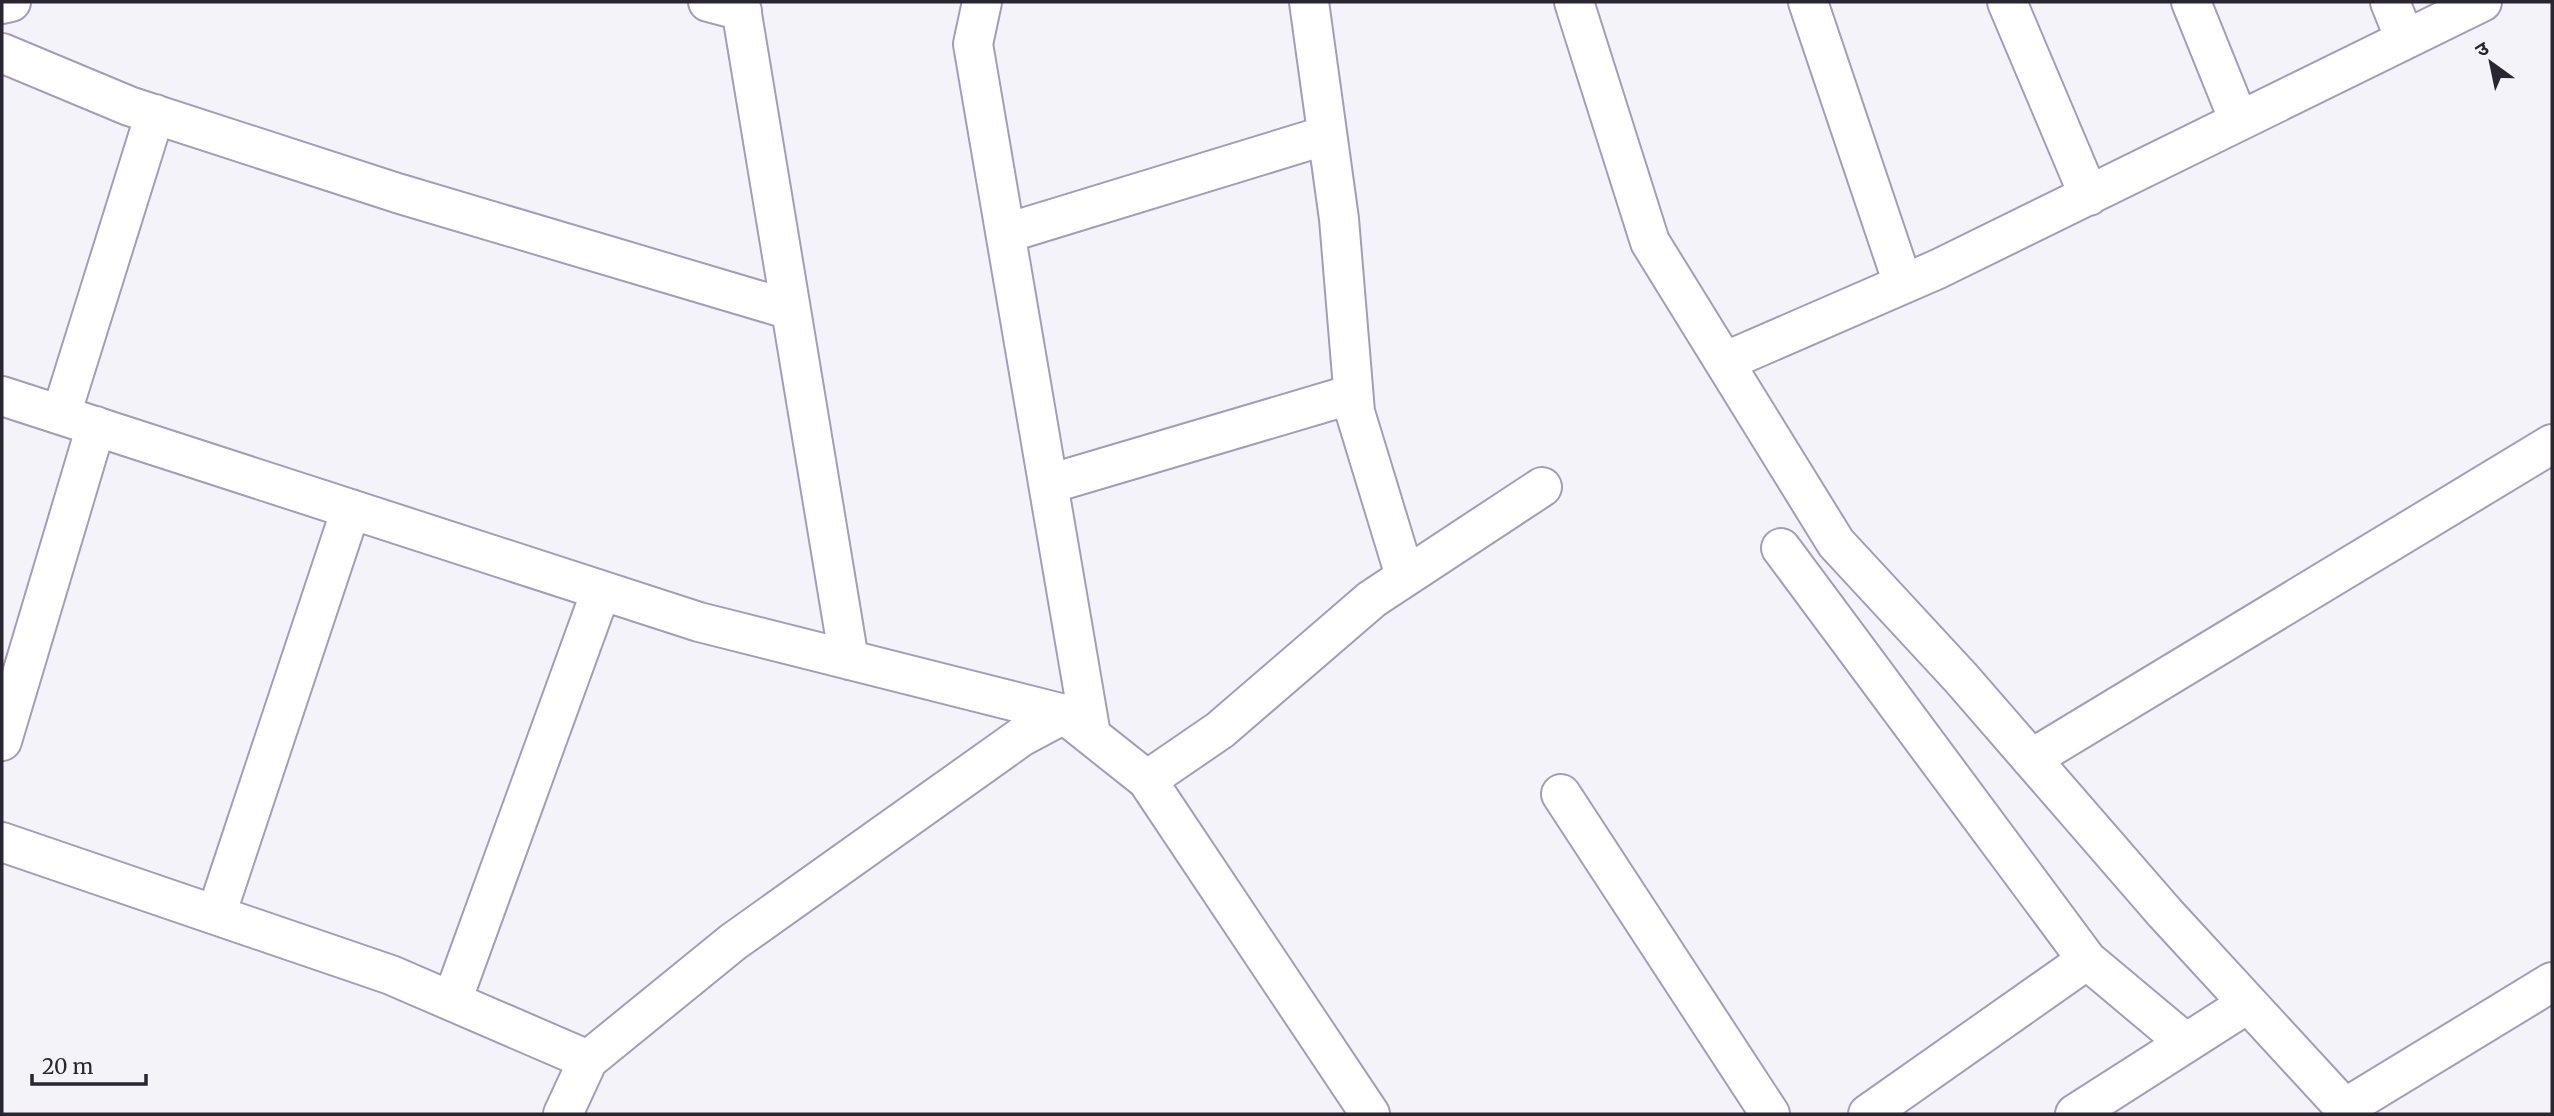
<svg xmlns="http://www.w3.org/2000/svg" width="2554" height="1116" font-family="Merriweather,'Noto Sans Devanagari',serif">
<rect width="100%" height="100%" fill="#f5f3fa"/>
<g fill="none" stroke-linecap="round" stroke-linejoin="round">
<defs>
<path id="minor" d="M708,2L742,11
M740,2L849,660
M982,2L973,44L1091,735
M1309,2L1339,219L1355,412L1405,576
M1574,2L1650,242L1836,543L1961,678L2165,913L2350,1114
M1808,2L1903,284
M2007,2L2089,196
M2191,2L2239,121
M2390,2L2405,39
M2,4L11,2
M2,53L129,106L397,193L791,310
M1007,233L1327,135
M1724,362L1938,269L2482,2
M2,396L699,622L1064,714
M61,415L155,114
M1049,484L1353,394
M1781,548L2087,960L2186,1043
M2,741L96,426
M2031,759L2552,444
M1147,780L1370,1114
M1561,794L1770,1114
M2,842L391,975L588,1060
M216,915L351,509
M452,1001L601,591
M2345,1108L2552,982
M563,1114L588,1060L733,942L1021,737L1064,714L1147,780L1220,730L1372,599L1542,487
M1868,1114L2087,960
M2075,1114L2247,1004"/>
</defs>
<!-- minor casing -->
<use href="#minor" stroke="#a49cba" stroke-width="42"/>
<!-- minor -->
<use href="#minor" stroke="#fff" stroke-width="38"/>
</g>
<!-- border -->
<rect width="2554" height="1116" fill="none" stroke="#292631" stroke-width="7"/>
<!-- north arrow -->
<g transform="translate(2491 63) rotate(327)" stroke="#f5f3fa" stroke-width="5" paint-order="stroke">
<path d="M0-5L12 26L0 18L-12 26Z" fill="#292631"/>
<text y="-10" font-size="19" font-weight="bold" text-anchor="middle" fill="#292631">उ</text>
</g>
<!-- scale -->
<path d="M32 1074v10h114v-10" fill="none" stroke="#292631" stroke-width="3.5"/>
<text x="42" y="1074" font-size="21" fill="#292631" stroke="#f5f3fa" stroke-width="5" paint-order="stroke">20 m</text>
</svg>
